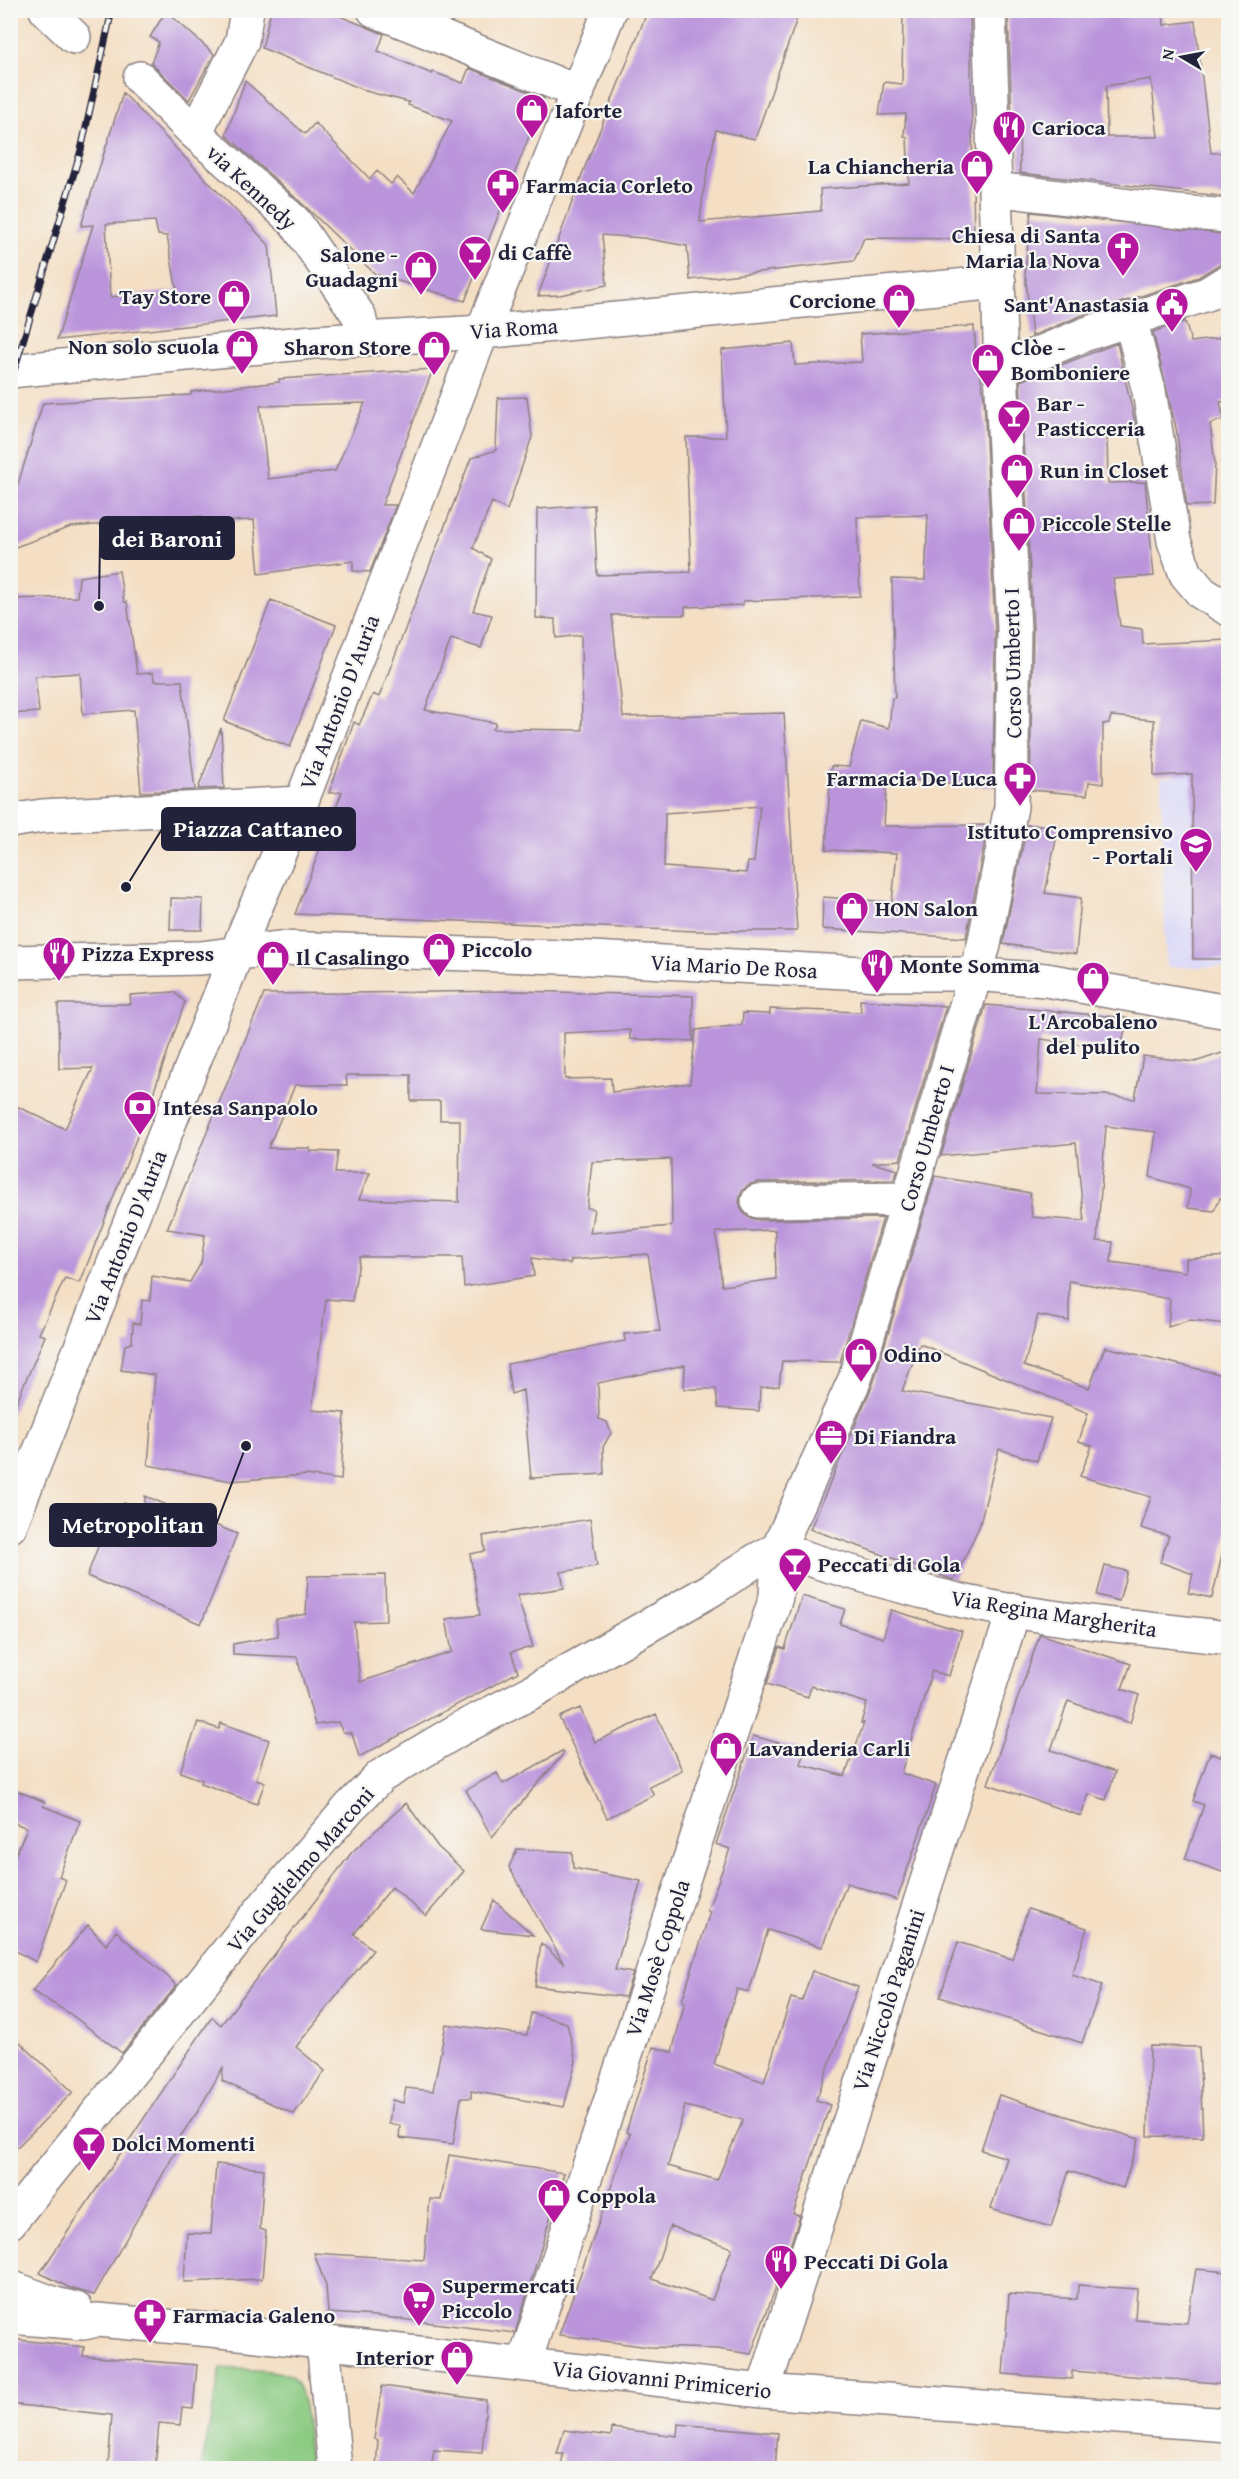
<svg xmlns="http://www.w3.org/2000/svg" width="1239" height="2479" font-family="'Gentium Book Plus',serif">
<rect width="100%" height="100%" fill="#f6f6f2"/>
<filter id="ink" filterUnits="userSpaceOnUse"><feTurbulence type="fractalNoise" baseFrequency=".0167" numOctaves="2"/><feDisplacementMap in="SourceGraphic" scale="12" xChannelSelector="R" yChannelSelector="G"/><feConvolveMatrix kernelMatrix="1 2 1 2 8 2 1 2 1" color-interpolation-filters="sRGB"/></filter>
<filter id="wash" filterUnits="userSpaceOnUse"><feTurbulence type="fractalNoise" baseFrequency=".008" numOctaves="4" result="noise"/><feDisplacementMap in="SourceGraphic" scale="24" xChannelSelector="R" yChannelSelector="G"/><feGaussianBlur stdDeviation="1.35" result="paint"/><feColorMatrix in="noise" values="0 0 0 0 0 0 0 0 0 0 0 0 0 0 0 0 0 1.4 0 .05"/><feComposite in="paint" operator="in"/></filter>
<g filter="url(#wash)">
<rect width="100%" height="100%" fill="#f4dfc4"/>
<!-- built -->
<path fill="#d9d7f8" d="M1175,723L1228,728V967H1166L1161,778L1175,776Z"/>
<!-- green -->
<path fill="#8bcb82" stroke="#56765e" stroke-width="1.5" d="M221,2368C242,2370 266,2369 286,2374C309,2380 307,2448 309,2468H201Z"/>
<g id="blocks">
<!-- building -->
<path fill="#bb95dc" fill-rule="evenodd" d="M271,10H325L384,34L378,51L432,74L433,72L463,83L469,68L544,98L465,301L375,274L307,208L226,135L245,81L305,134L315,123L370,179L377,171L391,184L397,177L414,193L452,121L408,105L409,102L369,92L262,48Z
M648,10H800L755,139L716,130L703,193L700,222L821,211L820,189L909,183L907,137L904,136L906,114L879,115L884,82L902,84L903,10H970L974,239L864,238L854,261L690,280L687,246L643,238L602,235L607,285L560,295L538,296L583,172Z
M1008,10H1163L1164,25L1195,21L1211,153L1228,152V197L1020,173L1019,123H1012ZM1151,79L1158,137H1107L1106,86Z
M166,11L214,54L189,100L151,63L159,42L150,37Z
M123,93L269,245L276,316L57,340L93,225L81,226ZM155,221L158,235L167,236L177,291L110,297L106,224Z
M1031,212L1224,234L1228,247V262L1218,265L1199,277L1080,316L1032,336L1025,272Z
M1185,321L1191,342L1228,337V401L1220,402L1224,419L1210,424L1215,463L1213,505L1187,506L1176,428L1153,332Z
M974,326L977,371H980L984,398L995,630L993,787L887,778L884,826L988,825L966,938L822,929L823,897L892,902L897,853L826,850L831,766L849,767L861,721L889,728L892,698H895L892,579L925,580L928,515L857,517L860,596L743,601V605L685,607V615H612L623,717L784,713L797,931H695L295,914L342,792L329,793L354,722L359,725L373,694L379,697L471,458L496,450L498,398L527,397L532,437L507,510L492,502L473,548L491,559L473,611L492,615L481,648L451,639L425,710L496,723L493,729L582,730L581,635L556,638L555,619L536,618L537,509L594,505L597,575L691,572L686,437H726L722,350L793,343L795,365L862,362L860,334ZM760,806L754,862H748L746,873L664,867L665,813Z
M1117,343L1137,431L1107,433L1108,483L1145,482L1154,576L1113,579L1120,626L1142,629L1143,644L1228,640V959H1193L1192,774L1154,776V720L1111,716L1109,723L1103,724V784L1089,782L1087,795L1030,790L1033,629L1020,381Z
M433,369L382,505H396L370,572L353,571V561L259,574L254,520L202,522V516L71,527L10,549V510L43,403L191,395V392L279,382V379ZM365,403L335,471L268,479L260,406Z
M119,571L124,602H127L137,674L153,673L154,681H182L195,790L141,792L134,710L83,714L80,673L35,676L39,712L10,714V599L77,597L79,577Z
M271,600L336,625L290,747L224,721Z
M221,728L224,788L198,789Z
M1027,825H1059L1045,893L1081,898L1076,954L1003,944Z
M171,898L203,899L202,930H170Z
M520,991L693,996V1041L630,1039V1030L564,1033L565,1079L611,1078L612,1092L690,1083L696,1030L742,1025L743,1013L770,1014V1009L861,1012L860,1000L946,1006L900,1160L872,1163L898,1170L894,1180L758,1182L748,1185L741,1192L739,1202L742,1211L748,1217L758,1220L883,1218L840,1362L782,1361L779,1386L760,1388L759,1411L718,1408L716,1389H684L685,1365L598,1383L599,1419L607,1422L611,1433L603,1447L604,1474L531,1478L523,1390L511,1394L507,1364L625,1341L624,1334L660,1331L648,1254L571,1260L570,1264L532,1258L534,1276L464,1287L462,1257H360L352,1301L326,1299L312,1410L345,1413L341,1480L306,1475L231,1481L148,1465L155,1375L121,1370L125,1345L132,1343L133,1323L140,1324L142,1300L150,1301L152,1276L190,1282L201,1263L205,1235L167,1229L264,994ZM346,1075H411V1101H440V1120H460L459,1202L359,1199L370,1173H335L338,1152L310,1151V1148H268L295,1085H347ZM671,1159L672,1226L590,1233L594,1209L587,1208L592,1162ZM775,1230L776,1279L722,1286L716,1232Z
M174,992L185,1002L147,1111L80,1283L65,1278L39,1334L45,1336L10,1417V1103L65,1129L93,1068L59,1069L58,1004H131L130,995Z
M986,1005L1127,1018L1121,1050L1041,1039L1037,1094L1104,1095L1135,1099L1143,1056L1195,1062L1228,1051V1199L1220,1198L1214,1211L1188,1208L1190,1189L1150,1177L1156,1132L1106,1126L1097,1241L1113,1242L1111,1262L1186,1272V1259L1228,1256V1324L1189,1320L1168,1327L1170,1299L1069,1281V1321L1038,1315L1024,1366L1089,1388L1105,1347L1228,1376V1530L1212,1598L1188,1593L1193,1574L1160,1562L1169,1536L1141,1528L1151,1497L1080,1476L1092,1446L1079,1441L1088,1413L920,1344L902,1391L1051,1418L1037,1461L999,1449L979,1527L954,1580L810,1529L873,1384L935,1176L1030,1193L1032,1217L1084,1221L1076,1143L941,1156Z
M145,1496L237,1534L201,1624L87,1576L109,1517L119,1521L124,1503L144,1512Z
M590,1519L597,1566L561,1572L564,1588L517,1595L533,1647L511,1652L518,1672L359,1757L352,1733L343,1732L338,1722L315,1725L297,1657L233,1654V1644L278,1636L276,1619L306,1614L308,1576L385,1575L386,1621L354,1622L360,1682L452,1652L446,1619L480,1615L470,1554L485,1551L483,1536Z
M1105,1566L1127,1571L1119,1601L1097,1595Z
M802,1596L845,1609L840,1624L883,1638L891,1610L962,1631L949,1676L932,1671L901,1773L936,1785L897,1900L847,1883L822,1947L768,1930L749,1992L737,1989L714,2064L764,2082L791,1998L802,2001L812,1971L858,1987L816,2100L830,2105L793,2214L800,2216L779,2279L751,2354L717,2349L649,2347L559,2335L630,2134L626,2132L653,2047L672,2052L685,2002L682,2001L710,1912L707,1911L730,1849L716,1844L753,1736L805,1750L800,1764L845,1776L864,1723H861L867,1703L811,1686L808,1697L767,1684L779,1647L785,1649ZM685,2106L743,2120L717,2180L668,2166ZM670,2226L732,2248L712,2300L652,2279Z
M1040,1634L1131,1664L1122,1689L1139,1695L1130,1723L1068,1701L1051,1750L1115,1772L1106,1800L1089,1794L1081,1816L988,1784Z
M580,1708L595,1742L656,1714L682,1770L649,1786L654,1795L607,1818L559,1717Z
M198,1722L219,1729L221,1723L269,1740L256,1779L265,1782L257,1804L201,1783L202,1780L180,1772Z
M1225,1746L1228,1747V1874L1185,1859L1204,1805L1193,1801L1210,1753L1221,1757Z
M562,1751L564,1753L492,1837L466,1790L497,1773L503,1784Z
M10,1788L45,1802L43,1806L80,1821L59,1877L66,1880L36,1962L10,1948V1868L27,1828L10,1821Z
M406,1803L438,1847L464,1871L426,1916L392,1887L354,1934L373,1950L296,2047L325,2071L294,2114L222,2081L223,2067L198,2111L175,2144H180L94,2295L70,2288L40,2273L212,2017L221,2025L352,1852Z
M517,1849L572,1852L573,1868L641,1881L615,1970L633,1973L625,1997L535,1986L541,1943L564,1964L509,1867Z
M494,1900L533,1935L481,1929Z
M1028,1909L1087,1928L1072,1975L1102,1985L1082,2043L940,1997L958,1942L1012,1959Z
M88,1925L106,1945L116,1931L177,1985L122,2053L69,2013L32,1991Z
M531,2013L567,2023L576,2061L564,2107L471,2091V2098H461L453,2144L399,2138L400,2126L389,2124L392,2100L403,2103L406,2088L433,2091L446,2024L527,2035Z
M10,2033L73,2092L10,2154Z
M1150,2046L1199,2047L1203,2137L1148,2136Z
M999,2095L1139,2139L1123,2188L1069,2171L1051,2227L991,2209L1007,2158L981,2150Z
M449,2155L564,2173L515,2333L376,2316L328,2313L326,2286L314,2253L424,2260L430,2199L441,2200Z
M216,2164L264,2169L260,2229L266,2231L262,2279L184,2282L187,2233L211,2234Z
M1196,2269L1228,2272V2384L1072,2371V2379L1003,2374L1009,2294L1077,2299L1078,2285L1137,2289L1135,2319L1187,2323Z
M10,2339L84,2347L83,2356L197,2365L193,2409L182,2408L180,2425L159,2423L155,2469L108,2466L112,2415L10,2404Z
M382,2386L486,2400L482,2453L434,2450L431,2469H376L378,2440L374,2439Z
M678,2424L778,2433L775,2469H561L563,2454H557L564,2430L611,2436L612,2428L677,2436Z"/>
</g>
</g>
<g filter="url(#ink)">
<use href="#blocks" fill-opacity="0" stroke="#8b8080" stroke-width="1.5"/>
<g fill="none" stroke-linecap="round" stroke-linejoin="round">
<defs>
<path id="street" d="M46,10L74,37
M374,10L578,92
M140,78L195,133L295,222L359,316L364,339
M195,133L242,41L247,10
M995,189L1179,212L1228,216
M1130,319L1149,391L1174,541L1186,574L1202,593L1228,609
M482,332L999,282
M1001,369L1086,334L1207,294L1228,281
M10,821L42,816L301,803
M10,962L201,958L278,948L592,958L880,974H974L1046,980L1228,1012
M758,1201L908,1199
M10,1526L247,927L301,803L482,332L610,10
M10,2222L261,1910L350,1807L381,1776L460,1729L530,1693L711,1590L758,1559L778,1549L855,1379L984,945L1011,807L1014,630L1001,369L989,10
M323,2342L335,2468
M524,2364L776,1597L778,1549C840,1570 903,1588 967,1602C1053,1621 1141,1627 1228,1638
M763,2391L1014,1610"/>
<path id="secondary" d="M10,371L313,342L482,332
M10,2287L55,2304L76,2309
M10,2317L83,2323L97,2320L211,2330L763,2391L1228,2425"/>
</defs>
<!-- street casing -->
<use href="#street" stroke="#8b8080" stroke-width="36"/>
<!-- secondary casing -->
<use href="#secondary" stroke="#8b8080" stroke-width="36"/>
<!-- street -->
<use href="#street" stroke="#fff" stroke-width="33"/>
<!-- secondary -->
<use href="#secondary" stroke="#fff" stroke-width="33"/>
<defs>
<path id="rail" d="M10,384L81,150L112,10"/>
</defs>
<!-- rail casing -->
<use href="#rail" stroke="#22223b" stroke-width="7"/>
<!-- rail -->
<use href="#rail" stroke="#f6f6f2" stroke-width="4.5" stroke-dasharray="14" stroke-linecap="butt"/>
</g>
</g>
<!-- icons -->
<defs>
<symbol id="shop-pin" viewBox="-11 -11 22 30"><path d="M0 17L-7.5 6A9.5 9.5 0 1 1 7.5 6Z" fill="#b5179e" stroke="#f6f6f2"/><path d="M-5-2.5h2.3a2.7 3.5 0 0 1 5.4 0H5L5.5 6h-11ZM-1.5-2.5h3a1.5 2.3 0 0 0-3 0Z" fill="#fff"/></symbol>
<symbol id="restaurant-pin" viewBox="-11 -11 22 30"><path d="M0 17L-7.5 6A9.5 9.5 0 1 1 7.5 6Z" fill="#b5179e" stroke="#f6f6f2"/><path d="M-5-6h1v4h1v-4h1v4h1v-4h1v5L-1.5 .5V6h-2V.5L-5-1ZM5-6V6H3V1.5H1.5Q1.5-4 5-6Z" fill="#fff"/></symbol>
<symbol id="pharmacy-pin" viewBox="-11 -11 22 30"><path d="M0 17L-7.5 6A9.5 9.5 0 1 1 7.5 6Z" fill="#b5179e" stroke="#f6f6f2"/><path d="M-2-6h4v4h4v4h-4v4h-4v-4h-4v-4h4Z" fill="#fff"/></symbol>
<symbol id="church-pin" viewBox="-11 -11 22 30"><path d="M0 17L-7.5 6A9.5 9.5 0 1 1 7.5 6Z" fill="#b5179e" stroke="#f6f6f2"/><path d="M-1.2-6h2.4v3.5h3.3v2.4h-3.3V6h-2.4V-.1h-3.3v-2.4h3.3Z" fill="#fff"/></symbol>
<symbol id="bar-pin" viewBox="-11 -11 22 30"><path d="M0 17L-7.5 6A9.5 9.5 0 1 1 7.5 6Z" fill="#b5179e" stroke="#f6f6f2"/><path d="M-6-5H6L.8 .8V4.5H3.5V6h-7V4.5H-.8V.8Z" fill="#fff"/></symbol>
<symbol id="civic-pin" viewBox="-11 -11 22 30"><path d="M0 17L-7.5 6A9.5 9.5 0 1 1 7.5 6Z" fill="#b5179e" stroke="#f6f6f2"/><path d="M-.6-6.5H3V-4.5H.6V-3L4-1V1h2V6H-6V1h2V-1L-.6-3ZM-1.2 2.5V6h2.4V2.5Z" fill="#fff"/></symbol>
<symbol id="school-pin" viewBox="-11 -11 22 30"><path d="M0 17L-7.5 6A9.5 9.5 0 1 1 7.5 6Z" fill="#b5179e" stroke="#f6f6f2"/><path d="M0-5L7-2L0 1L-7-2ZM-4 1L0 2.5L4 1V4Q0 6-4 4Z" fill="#fff"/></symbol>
<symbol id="bank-pin" viewBox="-11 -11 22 30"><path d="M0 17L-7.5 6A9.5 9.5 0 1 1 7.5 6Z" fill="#b5179e" stroke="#f6f6f2"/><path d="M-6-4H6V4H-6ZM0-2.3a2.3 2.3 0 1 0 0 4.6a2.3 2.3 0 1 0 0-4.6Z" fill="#fff"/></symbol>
<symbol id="office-pin" viewBox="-11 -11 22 30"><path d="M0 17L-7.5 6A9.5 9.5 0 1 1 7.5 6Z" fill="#b5179e" stroke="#f6f6f2"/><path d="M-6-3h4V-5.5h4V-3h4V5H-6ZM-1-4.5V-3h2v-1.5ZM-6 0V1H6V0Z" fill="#fff"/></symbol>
<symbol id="supermarket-pin" viewBox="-11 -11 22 30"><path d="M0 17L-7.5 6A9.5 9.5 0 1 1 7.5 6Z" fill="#b5179e" stroke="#f6f6f2"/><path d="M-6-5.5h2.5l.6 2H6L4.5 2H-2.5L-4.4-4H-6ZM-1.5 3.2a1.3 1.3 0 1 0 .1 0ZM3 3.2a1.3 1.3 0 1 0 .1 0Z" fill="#fff"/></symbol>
</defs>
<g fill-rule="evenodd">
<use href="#shop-pin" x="513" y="91" width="38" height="52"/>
<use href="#restaurant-pin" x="990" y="108" width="38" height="52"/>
<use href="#shop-pin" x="958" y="147" width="38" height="52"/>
<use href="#pharmacy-pin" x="484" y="166" width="38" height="52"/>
<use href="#church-pin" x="1104" y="229" width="38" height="52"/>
<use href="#bar-pin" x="456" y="233" width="38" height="52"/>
<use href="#shop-pin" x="402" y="248" width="38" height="52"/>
<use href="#shop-pin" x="215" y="277" width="38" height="52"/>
<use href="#shop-pin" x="880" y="281" width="38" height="52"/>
<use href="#civic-pin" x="1153" y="285" width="38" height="52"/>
<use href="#shop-pin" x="223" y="327" width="38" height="52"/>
<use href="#shop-pin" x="415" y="328" width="38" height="52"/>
<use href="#shop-pin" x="969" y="341" width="38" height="52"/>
<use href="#bar-pin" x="995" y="397" width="38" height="52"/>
<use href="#shop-pin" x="998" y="451" width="38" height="52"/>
<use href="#shop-pin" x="1000" y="504" width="38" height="52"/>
<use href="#pharmacy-pin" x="1001" y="759" width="38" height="52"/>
<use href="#school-pin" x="1177" y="825" width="38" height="52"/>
<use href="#shop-pin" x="833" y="889" width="38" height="52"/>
<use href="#shop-pin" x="420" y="930" width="38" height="52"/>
<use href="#restaurant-pin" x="40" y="934" width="38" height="52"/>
<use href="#shop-pin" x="254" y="938" width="38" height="52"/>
<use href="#restaurant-pin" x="858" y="946" width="38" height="52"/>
<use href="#shop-pin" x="1074" y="959" width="38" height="52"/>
<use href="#bank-pin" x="121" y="1088" width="38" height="52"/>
<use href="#shop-pin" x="842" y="1335" width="38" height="52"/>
<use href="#office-pin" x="812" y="1417" width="38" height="52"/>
<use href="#bar-pin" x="776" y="1545" width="38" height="52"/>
<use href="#shop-pin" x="707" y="1729" width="38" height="52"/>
<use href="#bar-pin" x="70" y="2124" width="38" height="52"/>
<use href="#shop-pin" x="535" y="2176" width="38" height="52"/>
<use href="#restaurant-pin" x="762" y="2242" width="38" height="52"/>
<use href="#supermarket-pin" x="400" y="2279" width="38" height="52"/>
<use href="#pharmacy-pin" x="131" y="2296" width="38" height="52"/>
<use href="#shop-pin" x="438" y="2338" width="38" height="52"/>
</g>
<g text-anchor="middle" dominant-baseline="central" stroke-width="4.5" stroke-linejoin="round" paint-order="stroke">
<!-- poi labels -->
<g font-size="22" font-weight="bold" fill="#22223b" stroke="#f6f6f2" text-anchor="start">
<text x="555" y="110">Iaforte</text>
<text x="1032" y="127">Carioca</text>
<text x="954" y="166" text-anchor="end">La Chiancheria</text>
<text x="526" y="185">Farmacia Corleto</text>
<text x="1100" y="235" text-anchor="end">Chiesa di Santa<tspan x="1100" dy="25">Maria la Nova</tspan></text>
<text x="498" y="252">di Caffè</text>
<text x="398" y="254" text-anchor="end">Salone -<tspan x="398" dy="25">Guadagni</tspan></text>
<text x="211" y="296" text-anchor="end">Tay Store</text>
<text x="876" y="300" text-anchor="end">Corcione</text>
<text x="1149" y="304" text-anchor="end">Sant'Anastasia</text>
<text x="219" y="346" text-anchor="end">Non solo scuola</text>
<text x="411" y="347" text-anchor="end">Sharon Store</text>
<text x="1011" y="347">Clòe -<tspan x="1011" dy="25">Bomboniere</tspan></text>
<text x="1037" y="403">Bar -<tspan x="1037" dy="25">Pasticceria</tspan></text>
<text x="1040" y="470">Run in Closet</text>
<text x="1042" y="523">Piccole Stelle</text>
<text x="997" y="778" text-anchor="end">Farmacia De Luca</text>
<text x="1173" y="831" text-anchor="end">Istituto Comprensivo<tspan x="1173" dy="25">- Portali</tspan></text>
<text x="875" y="908">HON Salon</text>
<text x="462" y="949">Piccolo</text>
<text x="82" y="953">Pizza Express</text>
<text x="296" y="957">Il Casalingo</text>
<text x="900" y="965">Monte Somma</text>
<text x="1093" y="1021" text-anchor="middle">L'Arcobaleno<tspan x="1093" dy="25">del pulito</tspan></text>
<text x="163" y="1107">Intesa Sanpaolo</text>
<text x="884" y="1354">Odino</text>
<text x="854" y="1436">Di Fiandra</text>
<text x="818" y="1564">Peccati di Gola</text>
<text x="749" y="1748">Lavanderia Carli</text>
<text x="112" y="2143">Dolci Momenti</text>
<text x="577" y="2195">Coppola</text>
<text x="804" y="2261">Peccati Di Gola</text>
<text x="442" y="2285">Supermercati<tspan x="442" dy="25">Piccolo</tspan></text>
<text x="173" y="2315">Farmacia Galeno</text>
<text x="434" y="2357" text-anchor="end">Interior</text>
</g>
<!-- street labels -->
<g font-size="22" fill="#22223b" stroke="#f6f6f2">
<text transform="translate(252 187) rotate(43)">via Kennedy</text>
<text transform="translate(514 328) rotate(-4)">Via Roma</text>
<text transform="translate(1012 663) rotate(-91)">Corso Umberto I</text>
<text transform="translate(339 702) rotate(-69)">Via Antonio D'Auria</text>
<text transform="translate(734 966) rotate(3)">Via Mario De Rosa</text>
<text transform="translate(926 1138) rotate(-74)">Corso Umberto I</text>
<text transform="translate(125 1237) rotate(-68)">Via Antonio D'Auria</text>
<text transform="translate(1054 1613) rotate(9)">Via Regina Margherita</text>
<text transform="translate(300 1869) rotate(-49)">Via Guglielmo Marconi</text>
<text transform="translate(657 1958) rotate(-72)">Via Mosè Coppola</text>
<text transform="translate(888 2000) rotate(-72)">Via Niccolò Paganini</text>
<text transform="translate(662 2379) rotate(6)">Via Giovanni Primicerio</text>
</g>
</g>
<!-- callouts -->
<path fill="none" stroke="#22223b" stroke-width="2" d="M99 606L100 538M126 887L162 829M246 1446L216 1525"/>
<g fill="#22223b" stroke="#f6f6f2" stroke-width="2">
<circle cx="99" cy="606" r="6"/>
<circle cx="126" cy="887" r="6"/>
<circle cx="246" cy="1446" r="6"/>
</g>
<g fill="#22223b" stroke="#22223b" stroke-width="2">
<rect x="100" y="517" width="134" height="42" rx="6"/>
<rect x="162" y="808" width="193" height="42" rx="6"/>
<rect x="50" y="1504" width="166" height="42" rx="6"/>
</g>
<g font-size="24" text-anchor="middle" font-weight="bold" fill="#fff">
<text x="167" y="547">dei Baroni</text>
<text x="258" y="837">Piazza Cattaneo</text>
<text x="133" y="1533">Metropolitan</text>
</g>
<!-- margin -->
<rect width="1239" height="2479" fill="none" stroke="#f6f6f2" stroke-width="36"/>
<!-- north arrow -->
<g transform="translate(1182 57) rotate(280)" stroke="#f6f6f2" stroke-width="4.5" paint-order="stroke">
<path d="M0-4.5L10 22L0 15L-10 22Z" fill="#22223b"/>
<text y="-9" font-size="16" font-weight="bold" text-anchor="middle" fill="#22223b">N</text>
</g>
</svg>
